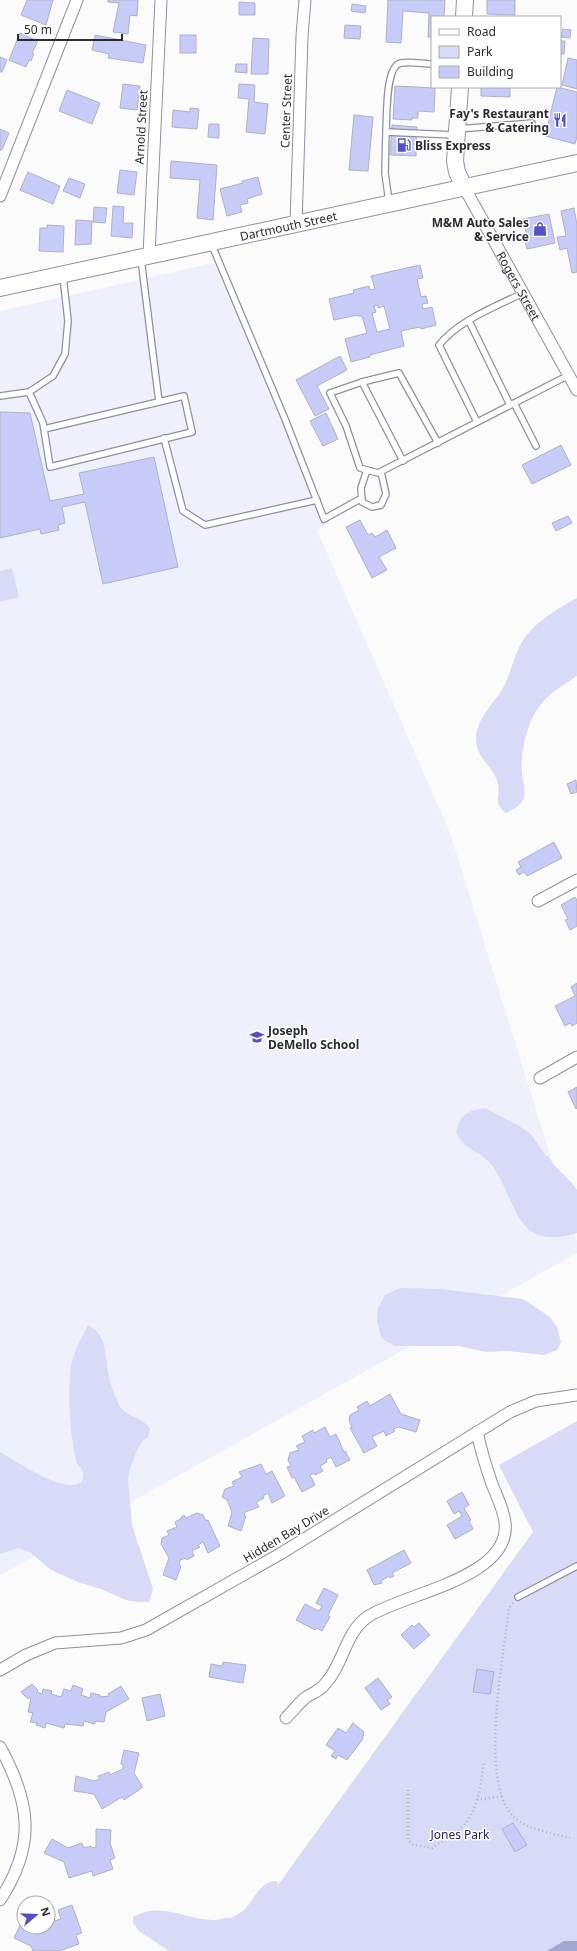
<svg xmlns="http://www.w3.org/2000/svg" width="577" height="1951" font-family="'Noto Sans',sans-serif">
<rect width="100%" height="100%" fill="#fbfbfb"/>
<!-- built -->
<path fill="#eef0fb" d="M214,263L329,523L317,530L450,833L577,1242V1253L0,1575V311Z"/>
<!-- green -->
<path fill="#d7dbf7" d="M12,568L19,597L0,602V571Z
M577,598V676C565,684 551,692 541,704C527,721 520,752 522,774C523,784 528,794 521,803C518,807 510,811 506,813C492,801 501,798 498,783C494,768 476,757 476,740C476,716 496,703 505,684C512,669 516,649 526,636C539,619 559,608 577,598Z
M485,1108L519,1126L531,1134L545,1155L549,1157L554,1165L572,1183L577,1190V1233C513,1253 518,1199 491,1164C480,1151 462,1149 456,1132C461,1113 468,1111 485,1108Z
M400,1288L441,1289L523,1299L550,1317L557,1327L561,1342L557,1350L544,1355L508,1351L486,1352L459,1346H395L384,1340L381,1337L377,1321L378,1308L385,1295Z
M88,1325C110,1337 104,1357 109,1376C111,1386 115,1397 119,1405C126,1418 142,1416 150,1429L148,1437L143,1440L137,1450L129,1472L128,1481L132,1525L153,1589L149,1602H138L126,1600L101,1589L78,1582L51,1570L31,1553L18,1548L0,1554V1452C13,1459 69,1498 82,1481C83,1479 84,1475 83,1472C83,1469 80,1467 78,1465C74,1456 74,1446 72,1438C69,1418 68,1380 72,1361C75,1349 83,1336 88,1325Z
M577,1421V1946L557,1951H169L139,1931L133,1923V1917C162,1901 183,1919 213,1920C219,1921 225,1916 231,1918C235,1915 241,1913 245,1909C255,1898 260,1881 277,1881L278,1885L533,1532L499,1465Z"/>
<!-- water -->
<path fill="#a3a8d1" d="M564,1941H577V1951H547Z"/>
<!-- building -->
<path fill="#c6ccf7" stroke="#aeb1c4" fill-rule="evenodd" d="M27,0H53L46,25L21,15Z
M108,0H138L137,16L130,15L128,34L113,32L119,3L108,2Z
M388,0H445L444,17H432V37H428L429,13L403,11L401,43L386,42Z
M487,0H515V15L487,14Z
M239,2L255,3V15H239Z
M352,4L366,6L365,13L351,11Z
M345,25L361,26L360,39L344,38Z
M563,29L571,30L570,38L561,37Z
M20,33L38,41L32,53L34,54L31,61L29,60L26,67L9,60Z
M95,35L146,45L143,63L108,58L109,54L92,50Z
M180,35H196V53H180Z
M253,38L269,39L268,74H251Z
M560,41H565L564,54H560Z
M0,57L7,60L2,72H0Z
M568,58L577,60V89L562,85Z
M236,64H247V73L235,72Z
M123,84L140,86L137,110L120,108Z
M239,84L255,85L254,102L268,104L265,134L246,132L249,99L238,98Z
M395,86L435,88L434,112L418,111V118H412V120L393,119Z
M481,87H510V97L481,96Z
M557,87L577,92V137L575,144L545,136Z
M67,90L100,103L92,124L59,111Z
M190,108L199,109L197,129L172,127L173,110L190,112Z
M354,115L373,117L368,171L349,170Z
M209,124H219V138L208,137Z
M392,125L417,127L416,156L390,155Z
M0,129L9,133L2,150H0Z
M171,161L217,165L213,220L197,218L200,180L170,178Z
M120,170L137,172L134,195L117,193Z
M28,172L60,186L53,204L20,190Z
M258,177L262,194L247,199L248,203L240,205L242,212L227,216L220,189L243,183L242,181Z
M69,178L85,184L80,198L63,191Z
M113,206L124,207L123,223H133L132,238L111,236Z
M94,207L107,208L105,223L93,222Z
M574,208L577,225V272L572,273L567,248L560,250L557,237L566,236L561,211Z
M549,214L555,243L527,249L524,237L527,236L523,219Z
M76,220L92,221L91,244L75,245Z
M47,225L64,226L63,252L39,251L40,228H47Z
M420,265L423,278L417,279L421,297L426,296L428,303L422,304L423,309L432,307L436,325L421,329L420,327L401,331L404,346L370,355V357L351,362L345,339L367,333L362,316H358V315L334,320L329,299L354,293L353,290L369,286L370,290L375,289L371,276ZM378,305V308L384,306L390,329L377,332L372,313L376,312L374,306Z
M340,356L347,370L317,386L329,409L315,416L296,380Z
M0,412L30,413L50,501L84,494L79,473L154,457L178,567L103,584L85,502L62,507L65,523L58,525L59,530L41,534L40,529L0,538Z
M326,413L338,439L323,446L310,421Z
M561,445L571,465L532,484L522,465Z
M568,516L572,523L556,531L552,523Z
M360,520L368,535L372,533L375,537L387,530L396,548L379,557L387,570L372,578L346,527Z
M576,780L577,792L571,794L567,784Z
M554,842L562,858L527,876L524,872L519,875L516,870L521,867L518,862Z
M575,897L577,900V926L570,930L565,920L568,919L561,905Z
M577,983V1023L572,1026L570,1023L565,1026L555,1006L575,996L571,987Z
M577,1087V1108L576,1109L568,1092Z
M390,1394L401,1414L420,1420L416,1432L399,1427L393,1429L395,1431L386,1436L384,1431L372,1437L377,1446L364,1453L350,1428L352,1427L349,1421L350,1415L359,1410L357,1407L367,1401L370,1406Z
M325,1427L330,1437L336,1434L344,1452L345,1451L350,1460L336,1467L331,1457L326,1460L327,1462L320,1466L323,1471L315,1475L314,1473L310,1475L315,1485L302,1492L294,1477L292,1478L287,1467L291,1466L288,1460L290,1453L299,1450L296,1446L305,1442L302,1436L313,1430L314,1433Z
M261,1464L266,1474L272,1471L285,1496L272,1503L268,1493L263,1496L264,1498L256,1502L259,1507L245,1512L244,1516H246L241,1531L228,1526L232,1512L227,1500L222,1497L225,1489L234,1486L232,1482L242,1477L239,1472Z
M462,1492L469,1505L464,1508L471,1520L469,1521L473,1529L455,1539L447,1525L462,1516L459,1511L454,1514L447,1501Z
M197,1513L203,1515L206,1521L208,1520L220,1546L208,1553L203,1542L198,1545L200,1547L192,1551L194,1556L187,1560L186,1558L180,1560L179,1565L181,1566L176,1580L163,1575L169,1558L161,1544L162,1538L169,1535L167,1531L177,1527L175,1522L182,1518L181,1517L184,1515L186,1518Z
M404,1550L411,1563L392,1573L394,1576L390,1578L389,1576L381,1581L382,1583L374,1585L367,1570Z
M324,1588L338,1595L328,1615L330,1617L322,1631L317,1628L315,1630L296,1620L305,1604L319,1611L322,1606L316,1603Z
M419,1623L430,1635L414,1649L401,1635L412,1625L414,1627Z
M223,1662L246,1665L243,1683L209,1677L211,1664L222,1666Z
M477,1669L494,1672L490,1694L473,1692Z
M378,1678L392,1697L387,1700L390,1704L381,1710L365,1688Z
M32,1684L38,1690L37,1692L42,1694L43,1689L52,1691L51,1694L61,1697L64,1689L71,1691L73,1685L83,1689L81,1695L90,1698L91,1693L100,1695V1697L109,1696L108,1694L121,1686L129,1699L106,1712L104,1722L95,1721V1724L84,1721L83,1726L65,1724L64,1728L46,1723L45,1728L36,1725L37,1723L30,1722L33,1713L28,1712L31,1698H27L21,1692Z
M160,1694L165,1716L147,1721L142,1698Z
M353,1723L364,1732L362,1740L347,1760L338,1755L336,1759L331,1756L335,1751L326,1745L338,1728L346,1733Z
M124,1750L139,1753L134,1773L143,1787L124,1800L122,1797L102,1809L94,1794L74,1791L76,1776L94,1781L100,1779L98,1776L109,1772L110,1775L123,1769V1765L121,1764Z
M513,1823L527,1845L515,1852L502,1829Z
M96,1829L111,1830L110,1843L115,1858L110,1860L113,1869L93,1876L92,1871L69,1878L64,1862L44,1853L52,1839L68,1848L82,1843L84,1848L91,1846L92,1848L96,1847Z
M72,1905L82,1933L76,1935L79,1944L59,1951H33L31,1946L14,1938L20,1925L37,1933L50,1928L48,1923L61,1919L58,1910Z"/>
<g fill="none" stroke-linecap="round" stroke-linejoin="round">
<defs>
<path id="lane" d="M458,129L532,123
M386,132C387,118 385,65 401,63C410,61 423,64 432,64
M389,202L385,173L386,132L455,135
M211,243L285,419L324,519L362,498
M141,259L159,402
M469,321L510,405
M362,382L399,373L438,443
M29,392L43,423L50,467L192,432L184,396L44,429
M0,396L29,392L53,376L65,354L68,321L63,276
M514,403L536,446
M477,422L439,345C459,320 495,307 523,293
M164,438L183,511L205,525L317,500
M403,461L362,382L330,393L346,426L360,468L378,473L569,375
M367,470L361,488L362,502L372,507L381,505L386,494L381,472
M518,1597L577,1566"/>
<g id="street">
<path id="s1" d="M464,187L577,390"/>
<path d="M0,196L77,0"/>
<path d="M296,224L302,36L305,0"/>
<path d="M149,255L161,0"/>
<path d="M538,901L577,880"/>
<path d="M540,1078L577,1057"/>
<path d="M0,1670L26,1655L55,1643L121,1638L146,1630L280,1554L510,1412L536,1401L577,1395"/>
<path d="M286,1718C292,1712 298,1704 305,1698C312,1693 320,1691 325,1684C344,1664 345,1631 369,1616C405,1593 512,1578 505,1522C503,1508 497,1497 492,1484C486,1467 481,1450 477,1432"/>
<path d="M0,1747C31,1803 36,1845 0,1900"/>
</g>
<g id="secondary">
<path d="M464,17L465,0"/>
<path d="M460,87L455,161L457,172L464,187"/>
<path id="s2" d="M0,288L577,163"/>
</g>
</defs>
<!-- lane casing -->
<use href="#lane" stroke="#8d90a2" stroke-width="8"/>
<!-- street casing -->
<use href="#street" stroke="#8d90a2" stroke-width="13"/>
<!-- secondary casing -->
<use href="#secondary" stroke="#8d90a2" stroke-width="18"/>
<!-- path -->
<path stroke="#b6b6b8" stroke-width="2.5" stroke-dasharray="1 3" stroke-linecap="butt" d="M513,1603L509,1608C504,1654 478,1783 514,1817C528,1830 552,1833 570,1838
M408,1790V1840L413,1845L432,1848C444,1840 462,1831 469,1818C480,1801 481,1780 484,1761
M477,1800L502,1796"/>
<!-- lane -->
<use href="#lane" stroke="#fff" stroke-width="5.5"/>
<!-- street -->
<use href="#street" stroke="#fff" stroke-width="11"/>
<!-- secondary -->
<use href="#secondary" stroke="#fff" stroke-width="16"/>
</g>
<!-- icons -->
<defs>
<symbol id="restaurant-bare" viewBox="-9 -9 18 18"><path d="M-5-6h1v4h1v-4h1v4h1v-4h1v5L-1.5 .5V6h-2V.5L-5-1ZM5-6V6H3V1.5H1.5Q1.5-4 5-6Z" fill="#5550c7" stroke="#fff" stroke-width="2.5" paint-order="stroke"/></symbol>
<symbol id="fuel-bare" viewBox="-9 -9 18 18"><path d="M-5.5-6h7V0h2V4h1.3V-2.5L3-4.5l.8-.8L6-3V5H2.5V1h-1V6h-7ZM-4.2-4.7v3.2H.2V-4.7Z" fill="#5550c7" stroke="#fff" stroke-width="2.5" paint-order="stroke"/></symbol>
<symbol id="shop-bare" viewBox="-9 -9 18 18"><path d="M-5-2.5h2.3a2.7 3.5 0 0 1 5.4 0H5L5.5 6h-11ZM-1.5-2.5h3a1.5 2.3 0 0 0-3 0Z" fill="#5550c7" stroke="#fff" stroke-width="2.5" paint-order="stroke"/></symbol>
<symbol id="school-bare" viewBox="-9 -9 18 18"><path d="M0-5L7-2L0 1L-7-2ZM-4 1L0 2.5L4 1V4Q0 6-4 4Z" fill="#5550c7" stroke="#fff" stroke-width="2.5" paint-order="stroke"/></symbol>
</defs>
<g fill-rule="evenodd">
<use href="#restaurant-bare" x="550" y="110" width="20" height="20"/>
<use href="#fuel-bare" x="394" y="135" width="20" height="20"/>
<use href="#shop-bare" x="530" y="219" width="20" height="20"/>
<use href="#school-bare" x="247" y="1027" width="20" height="20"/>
</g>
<g text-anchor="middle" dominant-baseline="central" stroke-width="3" stroke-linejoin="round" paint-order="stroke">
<!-- street labels -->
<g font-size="12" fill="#2b2c33" stroke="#fff">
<text transform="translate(286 111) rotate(-88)">Center Street</text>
<text transform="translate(141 127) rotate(-87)">Arnold Street</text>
<text stroke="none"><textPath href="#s2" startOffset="295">Dartmouth Street</textPath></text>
<text stroke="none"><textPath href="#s1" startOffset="113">Rogers Street</textPath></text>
<text transform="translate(286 1534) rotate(-31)">Hidden Bay Drive</text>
</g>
<!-- poi labels -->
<g font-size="12" font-weight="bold" fill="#2b2c33" stroke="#fff" text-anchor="end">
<text x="549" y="113">Fay's Restaurant<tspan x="549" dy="14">&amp; Catering</tspan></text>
<text x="415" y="145" text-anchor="start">Bliss Express</text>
<text x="529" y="222">M&amp;M Auto Sales<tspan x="529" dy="14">&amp; Service</tspan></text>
<text x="268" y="1030" text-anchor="start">Joseph<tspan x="268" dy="14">DeMello School</tspan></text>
</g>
<!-- park labels -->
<g font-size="12" fill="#26265a" stroke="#fff">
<text x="460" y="1834">Jones Park</text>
</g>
</g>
<!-- legend -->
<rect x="431" y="16" width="130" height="72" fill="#ffffff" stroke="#aaabad"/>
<rect x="439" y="29" width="20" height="6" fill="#ffffff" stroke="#aaabad"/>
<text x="467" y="36" font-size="12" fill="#2b2c33">Road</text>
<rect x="439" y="46" width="20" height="12" fill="#d7dbf7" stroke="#aaabad"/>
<text x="467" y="56" font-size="12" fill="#2b2c33">Park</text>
<rect x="439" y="66" width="20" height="12" fill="#c6ccf7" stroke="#aaabad"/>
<text x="467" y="76" font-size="12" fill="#2b2c33">Building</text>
<!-- north arrow -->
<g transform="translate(36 1915) rotate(71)"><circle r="19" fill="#ffffff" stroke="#aaabad"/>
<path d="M0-3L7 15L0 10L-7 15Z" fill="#5550c7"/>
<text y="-6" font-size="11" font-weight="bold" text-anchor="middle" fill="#2b2c33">N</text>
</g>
<!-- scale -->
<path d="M18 34v6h104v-6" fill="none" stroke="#2b2c33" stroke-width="2"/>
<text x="24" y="34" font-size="12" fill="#2b2c33" stroke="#ffffff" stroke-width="3" paint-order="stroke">50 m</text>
</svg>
